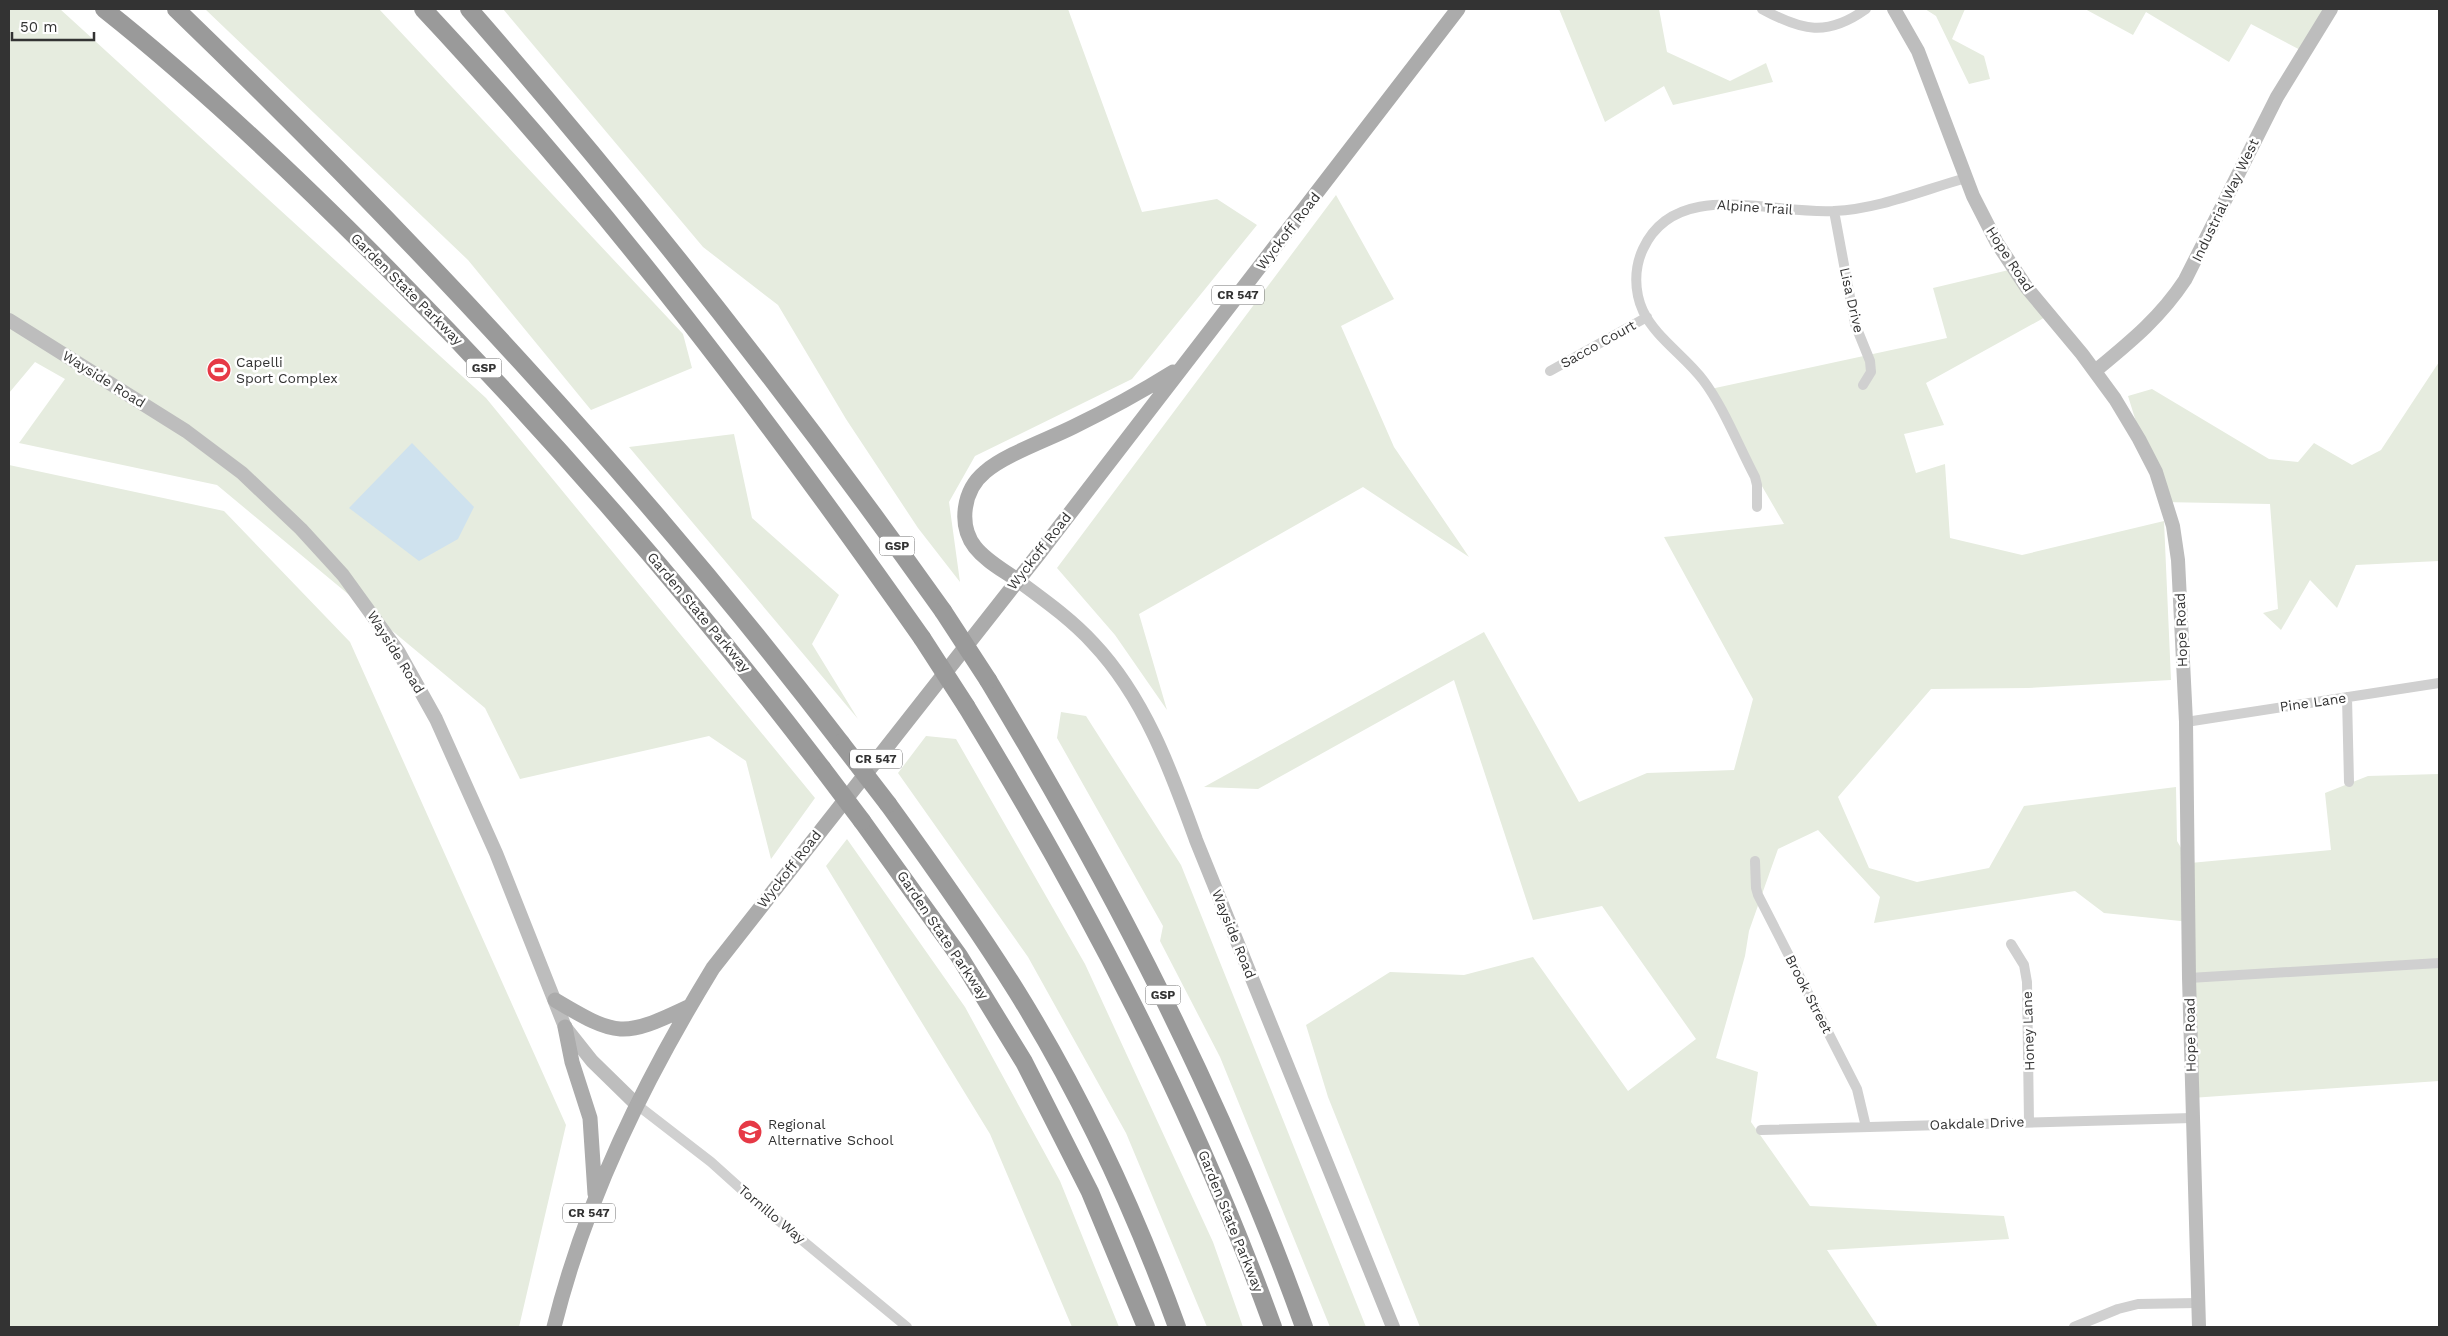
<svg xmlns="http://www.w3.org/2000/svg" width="2448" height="1336" font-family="'Work Sans',sans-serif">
<rect width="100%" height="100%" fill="#fff"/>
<!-- green -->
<path fill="#e6ecdf" d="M9,9H60L486,398L815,798L771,859L746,761L709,736L520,779L485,708L217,485L19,443L65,379L35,362L9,393Z
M205,9H379L683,334L692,368L591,410L468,260Z
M503,9H1068L1142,212L1217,199L1257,225L1132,379L975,456L949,502L960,582L918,528L846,419L778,305L703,247Z
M1559,9H1659L1667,52L1730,81L1766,63L1773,82L1673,105L1664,86L1605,122Z
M1925,9H1965L1952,39L1984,56L1990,79L1969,84L1936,16Z
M2085,9H2332L2306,53L2251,24L2229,62L2146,12L2133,35Z
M1336,195L1394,299L1341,326L1394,447L1469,557L1363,487L1139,614L1167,710L1115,635L1057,568Z
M2013,269L2049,315L1926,383L1944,425L1904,434L1916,473L1945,464L1950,538L2022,555L2164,521L2171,680L2028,688L1931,689L1838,797L1869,868L1917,882L1989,868L2024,806L2176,787L2177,841L2190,863L2331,850L2325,793L2368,776L2439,774V1081L2191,1098L2190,922L2104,913L2075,891L1874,923L1880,897L1818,830L1778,849L1749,931L1745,956L1716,1058L1758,1072L1751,1122L1810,1206L2004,1216L2009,1239L1827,1250L1878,1327H1420L1328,1097L1306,1025L1390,972L1464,975L1533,957L1628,1091L1696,1039L1602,906L1533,920L1454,680L1258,789L1204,787L1484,632L1579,802L1647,773L1734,770L1753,699L1664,537L1784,524L1706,390L1947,338L1933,288Z
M2439,362V561L2356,565L2337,608L2310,580L2281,630L2263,613L2278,609L2270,504L2161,502L2128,396L2152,389L2269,459L2298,462L2314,443L2352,465L2381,450Z
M734,434L752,518L839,595L812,644L858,719L629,447Z
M9,465L224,511L350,642L566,1125L519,1327H9Z
M1061,712L1086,716L1181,865L1366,1327H1330L1220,1057L1160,941L1163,926L1057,738Z
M926,736L956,739L1085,964L1213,1242L1243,1327H1207L1126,1133L1028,957L898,773Z
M847,839L965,1007L1060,1181L1119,1327H1072L990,1134L826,866Z"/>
<!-- water -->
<path fill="#cfe2ee" d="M412,443L474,507L458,539L419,561L349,508Z"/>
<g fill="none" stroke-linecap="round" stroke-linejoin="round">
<!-- street -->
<path stroke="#d0d0d0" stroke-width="10" d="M1762,9C1802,31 1827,37 1866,9
M1834,211L1855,324L1870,361L1871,372L1863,385
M1550,371L1647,317
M1757,507V485L1755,477C1739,447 1723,406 1703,380C1685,356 1656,338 1643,311C1634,291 1634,268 1643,249C1676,177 1773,215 1834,211C1879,209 1923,190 1966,178
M2347,697L2349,782
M2186,722L2439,683
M1755,861L1756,888L1758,895L1857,1089L1866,1127
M2011,944L2024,965L2027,982L2029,1122
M2189,978L2439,963
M636,1104L711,1162L751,1198L907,1327
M1761,1130L2192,1118
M2074,1327L2118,1309L2138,1304L2197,1303"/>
<!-- secondary -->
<path stroke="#bdbdbd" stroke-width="14" d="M1894,9L1918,51L1973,196L1997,243L2027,288L2082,354L2115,399L2139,439L2156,472L2173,526L2178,560L2186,722L2189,978L2199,1327
M9,320L186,431L242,473L301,529L343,575L398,651L436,719L496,853L565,1027L592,1061L636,1104
M2095,371C2130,342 2160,318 2185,280L2277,97L2331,9
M1017,580C1044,600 1071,619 1093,643C1145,698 1171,771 1196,840L1393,1327"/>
<!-- primary -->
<path stroke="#ababab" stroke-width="15" d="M1017,580C1003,570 986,561 975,547C958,525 963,490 985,472C1004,455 1049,439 1073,427C1108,410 1141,392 1173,372
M555,1000C617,1037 623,1038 688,1007
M565,1027L572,1062L590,1118L595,1194
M554,1327C586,1198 644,1081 713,968L1037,556L1458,9"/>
<!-- highway -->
<path stroke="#9a9a9a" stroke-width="18" d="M104,9C205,89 300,180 391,272C545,428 689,593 822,768
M176,9C413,238 640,480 841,743
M423,9C606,204 768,419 922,638
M469,9C637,201 795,403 943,611
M988,680C1112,886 1223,1100 1304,1327
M966,706C1087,904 1194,1109 1273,1327
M888,804C933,866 977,928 1017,992C1082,1097 1135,1211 1177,1327
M862,821L959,956L1024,1062L1090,1192L1146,1327"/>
<!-- highway-bridge -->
<path stroke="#9a9a9a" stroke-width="18" d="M943,611L988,680
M922,638L966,706
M841,743L888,804
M822,768L862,821"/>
</g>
<!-- icons -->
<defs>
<symbol id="stadium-disc" viewBox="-11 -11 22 22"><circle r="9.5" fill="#e63946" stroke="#fff"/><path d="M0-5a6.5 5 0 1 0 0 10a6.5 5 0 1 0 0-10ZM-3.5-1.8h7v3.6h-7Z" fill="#fff"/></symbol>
<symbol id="school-disc" viewBox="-11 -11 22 22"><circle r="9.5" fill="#e63946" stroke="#fff"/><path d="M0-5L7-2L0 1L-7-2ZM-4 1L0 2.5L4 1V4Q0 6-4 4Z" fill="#fff"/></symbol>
</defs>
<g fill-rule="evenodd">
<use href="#stadium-disc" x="205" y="356" width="28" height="28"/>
<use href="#school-disc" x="736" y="1118" width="28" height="28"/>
</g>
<g text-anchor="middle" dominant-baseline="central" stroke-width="5" stroke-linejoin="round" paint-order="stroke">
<!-- shield labels -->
<g fill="#fff" stroke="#707070" stroke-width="1">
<rect x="1212" y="285.5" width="52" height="19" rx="4"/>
<rect x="466.5" y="358.5" width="35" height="19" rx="4"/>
<rect x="879.5" y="536.5" width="35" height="19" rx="4"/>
<rect x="850" y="749.5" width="52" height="19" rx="4"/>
<rect x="1145.5" y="985.5" width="35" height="19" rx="4"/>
<rect x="563" y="1203.5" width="52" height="19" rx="4"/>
</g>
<g font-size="12" font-weight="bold" fill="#333">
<text x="1238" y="295">CR 547</text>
<text x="484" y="368">GSP</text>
<text x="897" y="546">GSP</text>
<text x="876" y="759">CR 547</text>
<text x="1163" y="995">GSP</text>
<text x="589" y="1213">CR 547</text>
</g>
<!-- street labels -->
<g font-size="14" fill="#333" stroke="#fff">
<text transform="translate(2225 200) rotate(-64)">Industrial Way West</text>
<text transform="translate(1755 207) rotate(4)">Alpine Trail</text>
<text transform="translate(1288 231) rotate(-52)">Wyckoff Road</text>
<text transform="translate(2010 259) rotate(57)">Hope Road</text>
<text transform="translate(407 289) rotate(45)">Garden State Parkway</text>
<text transform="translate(1852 300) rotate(77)">Lisa Drive</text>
<text transform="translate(1598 344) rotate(-29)">Sacco Court</text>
<text transform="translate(104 379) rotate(32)">Wayside Road</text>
<text transform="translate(1039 551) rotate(-52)">Wyckoff Road</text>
<text transform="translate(699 612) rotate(50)">Garden State Parkway</text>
<text transform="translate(2181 630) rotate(-92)">Hope Road</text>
<text transform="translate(396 652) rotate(58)">Wayside Road</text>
<text transform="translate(2313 702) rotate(-8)">Pine Lane</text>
<text transform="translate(789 869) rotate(-52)">Wyckoff Road</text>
<text transform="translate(1234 934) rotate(68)">Wayside Road</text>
<text transform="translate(943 935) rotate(56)">Garden State Parkway</text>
<text transform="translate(1809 994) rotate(63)">Brook Street</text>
<text transform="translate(2028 1031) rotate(-92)">Honey Lane</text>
<text transform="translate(2190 1035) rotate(-91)">Hope Road</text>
<text transform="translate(1977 1123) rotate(-2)">Oakdale Drive</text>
<text transform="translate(772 1214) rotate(40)">Tornillo Way</text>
<text transform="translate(1231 1221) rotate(68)">Garden State Parkway</text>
</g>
<!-- poi labels -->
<g font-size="14" fill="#333" stroke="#fff" text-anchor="start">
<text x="236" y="362">Capelli<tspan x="236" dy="16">Sport Complex</tspan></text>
<text x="768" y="1124">Regional<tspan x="768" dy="16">Alternative School</tspan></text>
</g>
</g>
<!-- border -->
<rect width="2448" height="1336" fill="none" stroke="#333333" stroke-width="20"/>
<!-- scale -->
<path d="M12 32v8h82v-8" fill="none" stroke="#333333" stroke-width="2.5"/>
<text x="20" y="32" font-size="15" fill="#333333" stroke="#ffffff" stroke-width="4" paint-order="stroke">50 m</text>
</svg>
